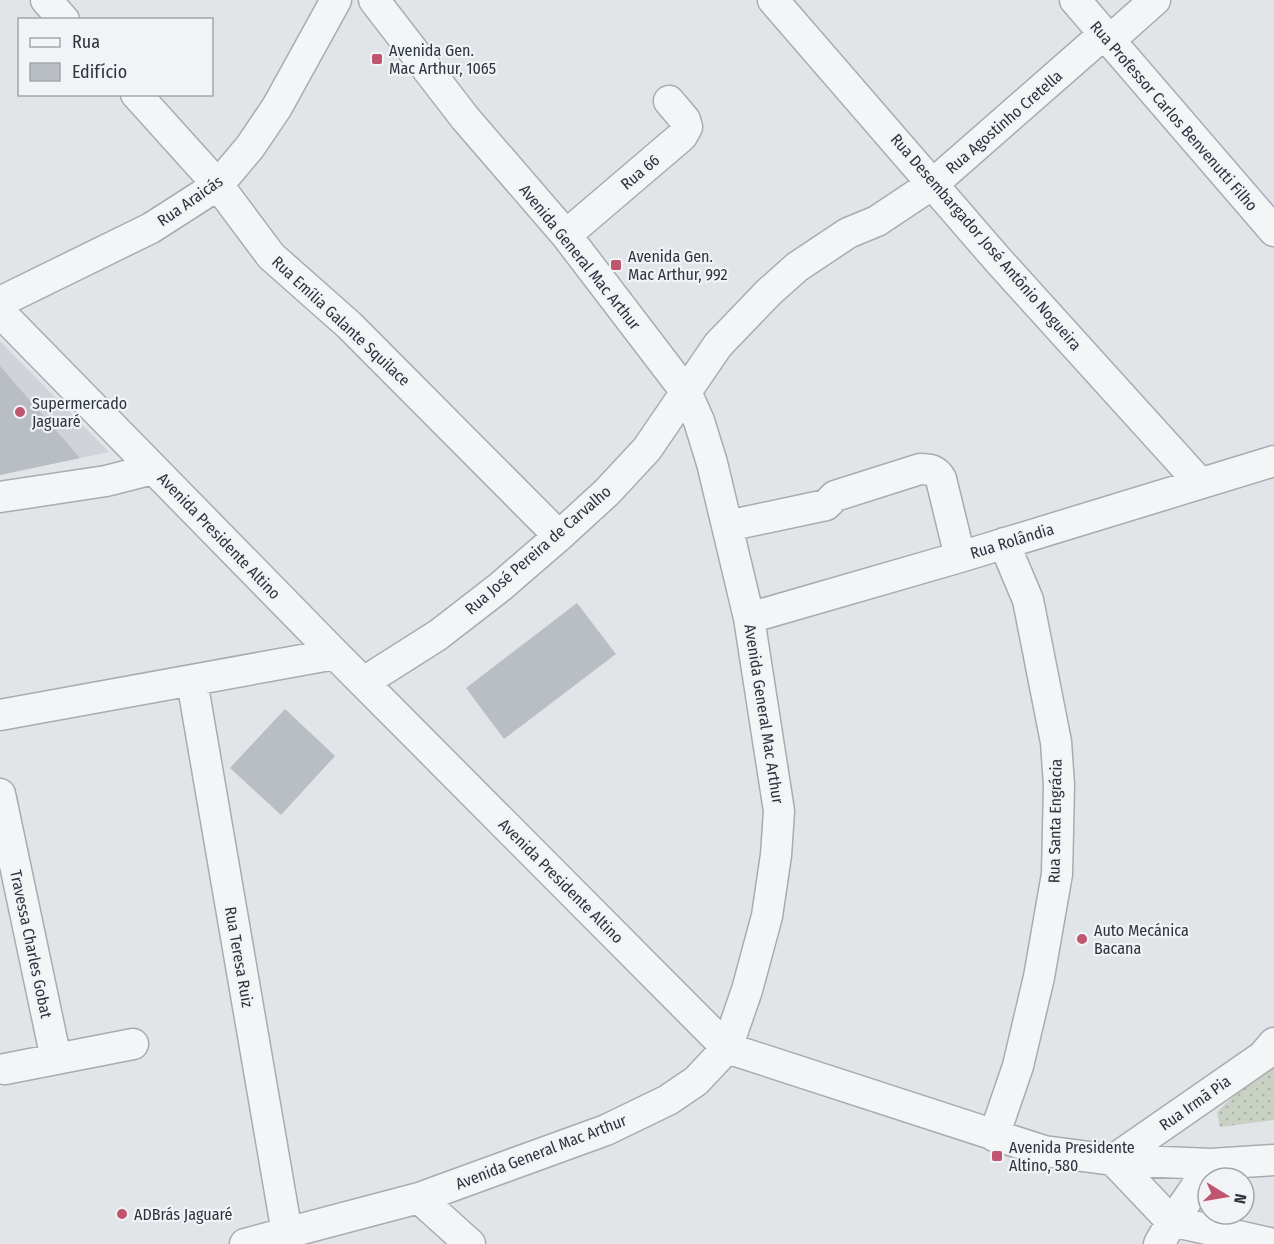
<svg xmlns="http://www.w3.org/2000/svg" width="1274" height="1244" font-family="'Fira Sans Condensed',sans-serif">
<defs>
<pattern id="grass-dots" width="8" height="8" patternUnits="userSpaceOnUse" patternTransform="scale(1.5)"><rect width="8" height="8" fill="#c8d1c4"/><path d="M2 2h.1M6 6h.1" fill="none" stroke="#acb4a9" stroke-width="1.8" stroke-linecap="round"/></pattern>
</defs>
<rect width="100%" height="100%" fill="#e1e5e8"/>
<!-- built -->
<path fill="#d0d4da" d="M0,341L109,452L0,475Z"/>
<!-- grass -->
<path fill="url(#grass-dots)" d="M1274,1059V1120L1220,1127L1217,1112Z"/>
<!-- building -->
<path fill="#b9bec4" d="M0,366L80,458L0,475Z
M577,603L616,654L504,739L466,688Z
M285,709L335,756L281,815L230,768Z"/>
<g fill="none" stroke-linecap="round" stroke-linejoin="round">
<defs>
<path id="minor" d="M46,0L64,20
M773,0L998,260L1200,483
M1075,0L1274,231
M1110,40L1155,0
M136,94L218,185L271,256L349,325L559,536
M566,235L682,136L687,127L685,120L669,101
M0,302L151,228L218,185L250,147L277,107L336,0
M0,312L335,654L727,1048L1044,1151L1113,1160L1211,1164L1274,1160
M0,497L106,481L153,469
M727,526L826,505L835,496L920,469C930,469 936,470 941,479L960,557
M749,618L960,557L1274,461
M192,681L287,1233
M364,682L438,635L500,587L559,536L607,492L647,449L718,345L769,292L797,267L848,233L877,221L934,183L1104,34
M0,715L335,654
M0,794L56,1059
M5,1069L133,1044
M994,1136L1018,1066L1039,977L1057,874L1059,785L1056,742L1028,600L1004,543
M419,1198L470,1244
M1171,1221L1113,1160L1263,1056L1274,1043
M1171,1221L1274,1244
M245,1244L419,1198L606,1130L668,1100L696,1081L727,1048L747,990L767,916L776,855L779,811L749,618L712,463L699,421L686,392L566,235L465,118L374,0
M1159,1244C1174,1216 1194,1192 1211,1164"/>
</defs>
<!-- minor casing -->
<use href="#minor" stroke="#a7acb2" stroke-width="33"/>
<!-- minor -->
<use href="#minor" stroke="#f4f5f7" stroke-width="30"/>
</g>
<!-- markers -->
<g fill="#bf556e" stroke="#f1f3f6" stroke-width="2">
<rect x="371" y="53" width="12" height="12" rx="3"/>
<rect x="610" y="259" width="12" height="12" rx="3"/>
<circle cx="20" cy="412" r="6"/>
<circle cx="1082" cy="939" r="6"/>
<rect x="991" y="1150" width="12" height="12" rx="3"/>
<circle cx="122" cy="1214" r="6"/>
</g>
<g text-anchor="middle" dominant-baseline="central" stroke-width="4.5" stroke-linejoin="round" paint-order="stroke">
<!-- poi labels -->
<g font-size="16" fill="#2c343e" stroke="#f1f3f6" text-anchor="start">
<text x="389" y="50">Avenida Gen.<tspan x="389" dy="18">Mac Arthur, 1065</tspan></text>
<text x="628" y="256">Avenida Gen.<tspan x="628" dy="18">Mac Arthur, 992</tspan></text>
<text x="32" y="403">Supermercado<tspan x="32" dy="18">Jaguaré</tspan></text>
<text x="1094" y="930">Auto Mecánica<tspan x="1094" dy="18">Bacana</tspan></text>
<text x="1009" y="1147">Avenida Presidente<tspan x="1009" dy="18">Altino, 580</tspan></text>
<text x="134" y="1214">ADBrás Jaguaré</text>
</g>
<!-- street labels -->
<g font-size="16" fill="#2c343e" stroke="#f1f3f6">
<text transform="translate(1174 116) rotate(49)">Rua Professor Carlos Benvenutti Filho</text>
<text transform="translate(1004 122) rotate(-41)">Rua Agostinho Cretella</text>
<text transform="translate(640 172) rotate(-40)">Rua 66</text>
<text transform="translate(190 201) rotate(-35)">Rua Araicás</text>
<text transform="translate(986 242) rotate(49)">Rua Desembargador José Antônio Nogueira</text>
<text transform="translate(580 257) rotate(51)">Avenida General Mac Arthur</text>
<text transform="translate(341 321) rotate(43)">Rua Emília Galante Squilace</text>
<text transform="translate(219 536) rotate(46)">Avenida Presidente Altino</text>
<text transform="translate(1012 541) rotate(-17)">Rua Rolândia</text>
<text transform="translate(538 550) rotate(-41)">Rua José Pereira de Carvalho</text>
<text transform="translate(764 714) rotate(81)">Avenida General Mac Arthur</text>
<text transform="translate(1055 821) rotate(-89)">Rua Santa Engrácia</text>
<text transform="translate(561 881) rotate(45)">Avenida Presidente Altino</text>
<text transform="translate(31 944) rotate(78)">Travessa Charles Gobat</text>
<text transform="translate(239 957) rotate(80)">Rua Teresa Ruiz</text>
<text transform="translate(1195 1103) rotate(-35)">Rua Irmã Pia</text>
<text transform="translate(541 1152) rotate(-21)">Avenida General Mac Arthur</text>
</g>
</g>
<!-- legend -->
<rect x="18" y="18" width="195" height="78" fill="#f1f3f6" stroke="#a2a7ac" stroke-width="1.5"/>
<rect x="30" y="38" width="30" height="9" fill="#f4f5f7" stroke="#a2a7ac" stroke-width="1.5"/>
<text x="72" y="48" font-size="18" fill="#2c343e">Rua</text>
<rect x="30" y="63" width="30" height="18" fill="#b9bec4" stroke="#a2a7ac" stroke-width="1.5"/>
<text x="72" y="78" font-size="18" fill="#2c343e">Edifício</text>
<!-- north arrow -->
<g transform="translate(1226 1196) rotate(101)"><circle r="28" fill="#f1f3f6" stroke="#a2a7ac" stroke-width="1.5"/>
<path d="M0-4.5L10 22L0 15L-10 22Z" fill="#bf556e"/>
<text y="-9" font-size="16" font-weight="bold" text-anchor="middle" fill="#2c343e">N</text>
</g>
</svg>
